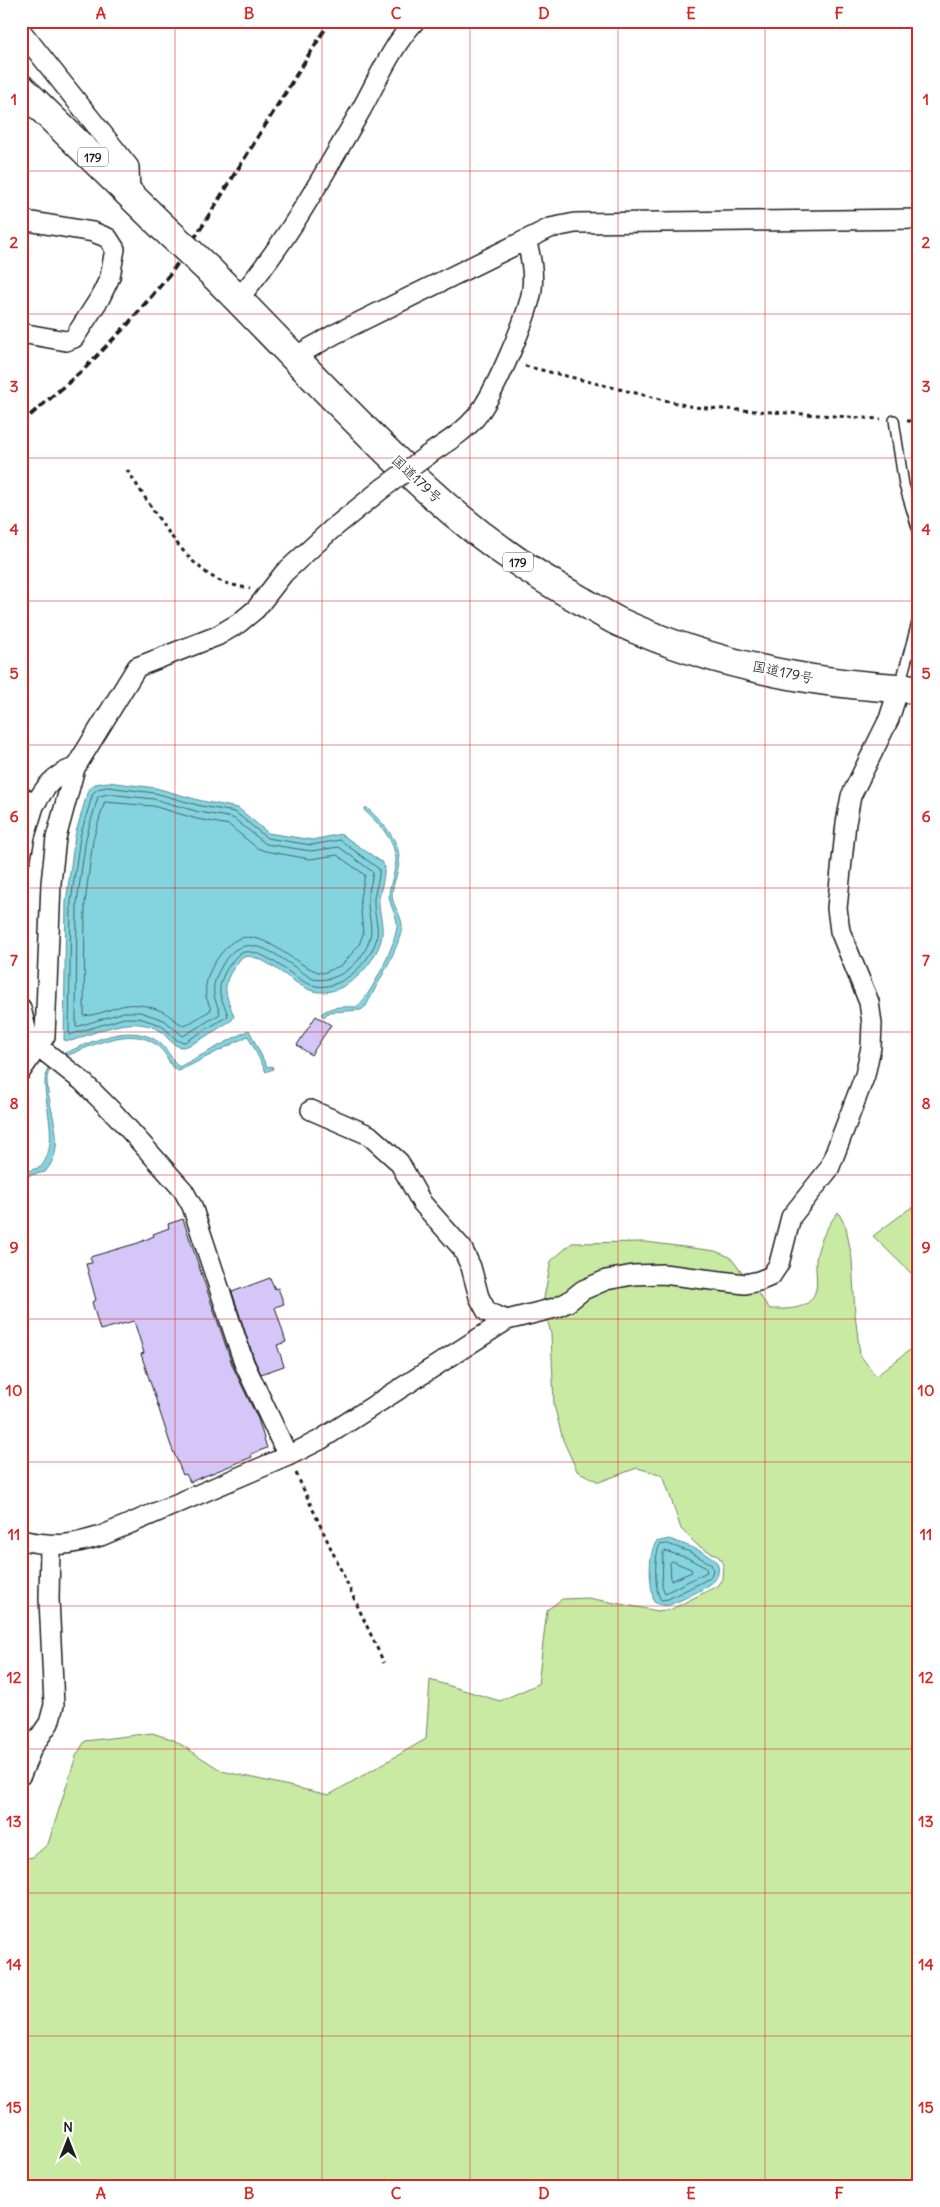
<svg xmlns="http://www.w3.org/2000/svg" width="940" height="2207" font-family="Delius,'Klee One',sans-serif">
<rect width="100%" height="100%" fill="#fff"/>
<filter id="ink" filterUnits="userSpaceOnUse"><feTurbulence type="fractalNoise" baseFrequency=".02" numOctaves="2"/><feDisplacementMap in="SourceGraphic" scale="10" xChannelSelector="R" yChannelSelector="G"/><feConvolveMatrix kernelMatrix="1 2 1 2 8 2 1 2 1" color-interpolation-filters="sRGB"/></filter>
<g filter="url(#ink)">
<!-- green -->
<path fill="#c8eaa3" stroke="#728360" d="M919,1206V1281L873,1236L909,1209Z
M838,1212L846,1227L852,1259L855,1314L860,1355L876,1376L919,1343V2186H21V1859L33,1857L48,1844L76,1756L85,1741L152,1733L174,1740L222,1771L329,1795L426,1739L430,1680L500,1701L538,1684L547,1610L562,1599L588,1598L658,1611L672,1609L717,1586L722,1579L723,1564L719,1557L697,1545L681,1529L663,1475L637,1468L599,1482L577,1471L563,1440L554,1405L551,1334L543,1303L551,1261L572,1243L646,1242L715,1251L730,1257L770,1309C788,1309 811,1311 816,1289C818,1278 814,1265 817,1254C821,1238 828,1225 838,1212Z"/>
<!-- water -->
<path fill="#84d4df" stroke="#5a8a91" d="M108,782L156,788L202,801L238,808L268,833L312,840L341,834L383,863L384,867C385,878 381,887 379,898C378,912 385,926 381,940C374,967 340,1001 310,990C291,983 261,951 242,957C222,982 222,987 234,1016L232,1020C223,1025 191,1048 181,1047C171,1046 166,1033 157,1029C129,1015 98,1032 71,1041L64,1040L66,902L75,836L88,790L95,784Z
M366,807C380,820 400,839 399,860C399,872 393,882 392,894C392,906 402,915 402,926C401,945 375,988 366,1006L361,1010L329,1012L324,1017L321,1014C332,1005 343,1007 356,1007C369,1000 399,939 397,923C396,913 389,905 389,894C390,881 399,865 395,853C391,835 377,822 364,810Z
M249,1030L267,1067L272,1066L273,1069L266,1072L248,1036L179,1071C171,1070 169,1060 165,1054C140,1020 97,1044 66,1056L65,1053C94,1041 131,1021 160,1043C168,1050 172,1060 179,1067Z
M52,1062C52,1068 48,1072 47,1077C46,1109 70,1144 45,1172L21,1177V1173L41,1167C66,1134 31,1085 52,1062Z
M669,1539C680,1543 712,1553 717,1563C720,1569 718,1577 714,1581C707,1588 678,1602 669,1605C663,1606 658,1604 654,1602C650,1584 647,1558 656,1542Z"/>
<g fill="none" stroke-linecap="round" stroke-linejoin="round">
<!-- shore -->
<path stroke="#46666a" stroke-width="1" d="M108,787L155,793L201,806L235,812L267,838L311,845L340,840L379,869C380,879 375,889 374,899C373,912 379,925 377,937C372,962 338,994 312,985C290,978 263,945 240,953C230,962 218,979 220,994C221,1002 227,1009 228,1016L185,1042L178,1041L161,1025L139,1018H124L69,1035L71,902L80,837L93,793L98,789Z
M108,794L154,799L199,812L233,818L266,844L311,851L339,847L373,872C372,880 369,889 368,898C367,911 373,925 370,937C365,961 338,984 313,979C286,964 248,923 224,962C218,972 212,983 214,995C215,1002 219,1007 220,1014L183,1036L164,1020L140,1012H124L76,1027L77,902L86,838L98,797Z
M105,802L153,806L197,819L229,825L257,848L265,851L310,859L337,855L365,875L360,898L363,934L359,945L342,965L323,973C292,968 254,913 224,950C213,963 204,978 206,996C207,1001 210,1005 211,1010L185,1026C176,1023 169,1013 159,1010C122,996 115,1013 84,1016L85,903L93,840Z
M668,1544L690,1552L711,1564L713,1571L710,1578L668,1599L661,1600C654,1591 654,1554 660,1545Z
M665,1551L688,1558L706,1568L707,1572L665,1593L662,1586L663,1553Z
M672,1561L691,1569L692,1572L671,1581L670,1563Z"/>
</g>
<!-- building -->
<path fill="#d5c6f8" stroke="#1c1c1c" d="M316,1016L331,1025L311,1055L297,1045Z
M183,1219L233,1367L258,1419L267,1448L251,1454L252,1457L190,1482L186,1474L183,1475L171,1446L141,1354L144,1353L134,1321L100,1330L92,1302L96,1300L86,1264L92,1263L90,1257L138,1243L154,1236L153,1234L169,1228L168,1224Z
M270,1278L275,1289L278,1288L284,1304L275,1307L286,1342L277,1345L284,1366L261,1374L254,1359L232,1292Z"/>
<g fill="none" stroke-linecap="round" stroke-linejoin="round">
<defs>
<path id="service" d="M894,420L904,485L919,534
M900,685L919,615"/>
<path id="minor" d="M21,31L129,167L130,193
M21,220L93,232L108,238L115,249L110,277L100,298L74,338L66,341L21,333
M238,299C287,242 324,174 361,110C377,81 392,46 415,21
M294,357L335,334L550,228L575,223L919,219
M428,455C445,443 463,433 476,417C493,397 529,315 532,289C534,272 531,256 526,240
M21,796L34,806L25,836L21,857
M34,806C45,787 54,774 75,768L137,667L217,636L239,623L256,609L284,573L331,530L383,488
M21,1008L27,1033L39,1047L82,1081L116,1115L183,1190L192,1206L244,1363L288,1456
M21,1071L45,1036L51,883L56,838L75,768
M311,1110L369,1135L399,1162L422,1203L462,1248L471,1267L479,1297L487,1312L507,1320
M21,1540C55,1547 68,1546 101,1536L288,1456L320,1440L507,1320L555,1308L568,1302L583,1290L606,1280L633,1275L663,1274L745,1284L759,1281L771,1276L779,1264L791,1217L829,1169L865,1075L871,1047L872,1024L869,1002L840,931L837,908L846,823L851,796L889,719L899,688
M21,1775L32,1748L49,1723L54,1705L49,1599L50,1546"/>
<path id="trunk" d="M21,88L164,228
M209,270C279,340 347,415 420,483C469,529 524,569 582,601C594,608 607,616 619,622C713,665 817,685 919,689"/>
</defs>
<!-- service casing -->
<use href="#service" stroke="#1c1c1c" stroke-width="12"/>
<!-- minor casing -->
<use href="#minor" stroke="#1c1c1c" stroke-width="22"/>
<!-- trunk casing -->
<use href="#trunk" stroke="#1c1c1c" stroke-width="31"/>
<!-- path -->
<path stroke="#1c1c1c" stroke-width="3" stroke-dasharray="4 4" stroke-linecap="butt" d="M525,366L693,407L881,419
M907,421H919
M127,470C151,505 179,558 216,579C225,584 239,586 250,589
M296,1473L384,1663"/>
<!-- service -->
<use href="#service" stroke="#fff" stroke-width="9"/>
<!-- minor -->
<use href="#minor" stroke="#fff" stroke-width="19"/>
<!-- trunk -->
<use href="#trunk" stroke="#fff" stroke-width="28"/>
<!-- rail -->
<path stroke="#1c1c1c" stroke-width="4" stroke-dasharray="8 4" stroke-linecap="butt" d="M21,423L82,371L128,324L171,273L203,225L330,21"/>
<defs>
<path id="minor-bridge" d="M383,488L428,455"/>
<path id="trunk-bridge" d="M164,228L209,270"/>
</defs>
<!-- minor-bridge casing -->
<use href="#minor-bridge" stroke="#1c1c1c" stroke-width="22" stroke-linecap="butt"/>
<!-- trunk-bridge casing -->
<use href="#trunk-bridge" stroke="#1c1c1c" stroke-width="31" stroke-linecap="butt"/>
<!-- minor-bridge -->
<use href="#minor-bridge" stroke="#fff" stroke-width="19"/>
<!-- trunk-bridge -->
<use href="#trunk-bridge" stroke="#fff" stroke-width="28"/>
</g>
</g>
<!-- grid -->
<path fill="none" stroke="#d62828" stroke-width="1" stroke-opacity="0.55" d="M175,21V2186M322,21V2186M470,21V2186M618,21V2186M765,21V2186M21,171H919M21,314H919M21,458H919M21,601H919M21,745H919M21,888H919M21,1032H919M21,1175H919M21,1319H919M21,1462H919M21,1606H919M21,1749H919M21,1893H919M21,2036H919"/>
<g text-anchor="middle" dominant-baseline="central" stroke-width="4.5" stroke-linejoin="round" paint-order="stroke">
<!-- shield labels -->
<g fill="#fff" stroke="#606060" stroke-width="1">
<rect x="78" y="147.5" width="30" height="19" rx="4"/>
<rect x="503" y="552.5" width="30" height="19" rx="4"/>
</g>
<g font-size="12" font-weight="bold" fill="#1c1c1c">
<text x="93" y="157">179</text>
<text x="518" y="562">179</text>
</g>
<!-- street labels -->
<g font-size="14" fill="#1c1c1c" stroke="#fff">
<text transform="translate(417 479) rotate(43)">国道179号</text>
<text transform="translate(783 672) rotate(12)">国道179号</text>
</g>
</g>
<!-- margin -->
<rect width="940" height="2207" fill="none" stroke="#fff" stroke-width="55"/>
<!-- north arrow -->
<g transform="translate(68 2140)" stroke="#ffffff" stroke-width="4" paint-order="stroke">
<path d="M0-4L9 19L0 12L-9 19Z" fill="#1c1c1c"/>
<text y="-8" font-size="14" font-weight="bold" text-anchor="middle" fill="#1c1c1c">N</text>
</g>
<rect x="28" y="28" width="884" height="2152" fill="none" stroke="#d62828" stroke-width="2"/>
<g font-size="16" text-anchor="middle" font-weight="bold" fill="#d62828">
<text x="101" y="19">A</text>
<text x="249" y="19">B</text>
<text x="396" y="19">C</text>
<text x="544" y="19">D</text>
<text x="691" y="19">E</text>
<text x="839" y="19">F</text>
<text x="14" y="105">1</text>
<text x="926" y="105">1</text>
<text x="14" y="248">2</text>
<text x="926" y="248">2</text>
<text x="14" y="392">3</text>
<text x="926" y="392">3</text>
<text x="14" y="535">4</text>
<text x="926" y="535">4</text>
<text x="14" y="679">5</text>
<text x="926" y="679">5</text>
<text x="14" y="822">6</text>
<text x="926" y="822">6</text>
<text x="14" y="966">7</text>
<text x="926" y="966">7</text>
<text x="14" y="1109">8</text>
<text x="926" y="1109">8</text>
<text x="14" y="1253">9</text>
<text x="926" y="1253">9</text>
<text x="14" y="1396">10</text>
<text x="926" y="1396">10</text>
<text x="14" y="1540">11</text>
<text x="926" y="1540">11</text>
<text x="14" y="1683">12</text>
<text x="926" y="1683">12</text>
<text x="14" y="1827">13</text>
<text x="926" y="1827">13</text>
<text x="14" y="1970">14</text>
<text x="926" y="1970">14</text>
<text x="14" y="2113">15</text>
<text x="926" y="2113">15</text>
<text x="101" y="2199">A</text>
<text x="249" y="2199">B</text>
<text x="396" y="2199">C</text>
<text x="544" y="2199">D</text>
<text x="691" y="2199">E</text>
<text x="839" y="2199">F</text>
</g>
</svg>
